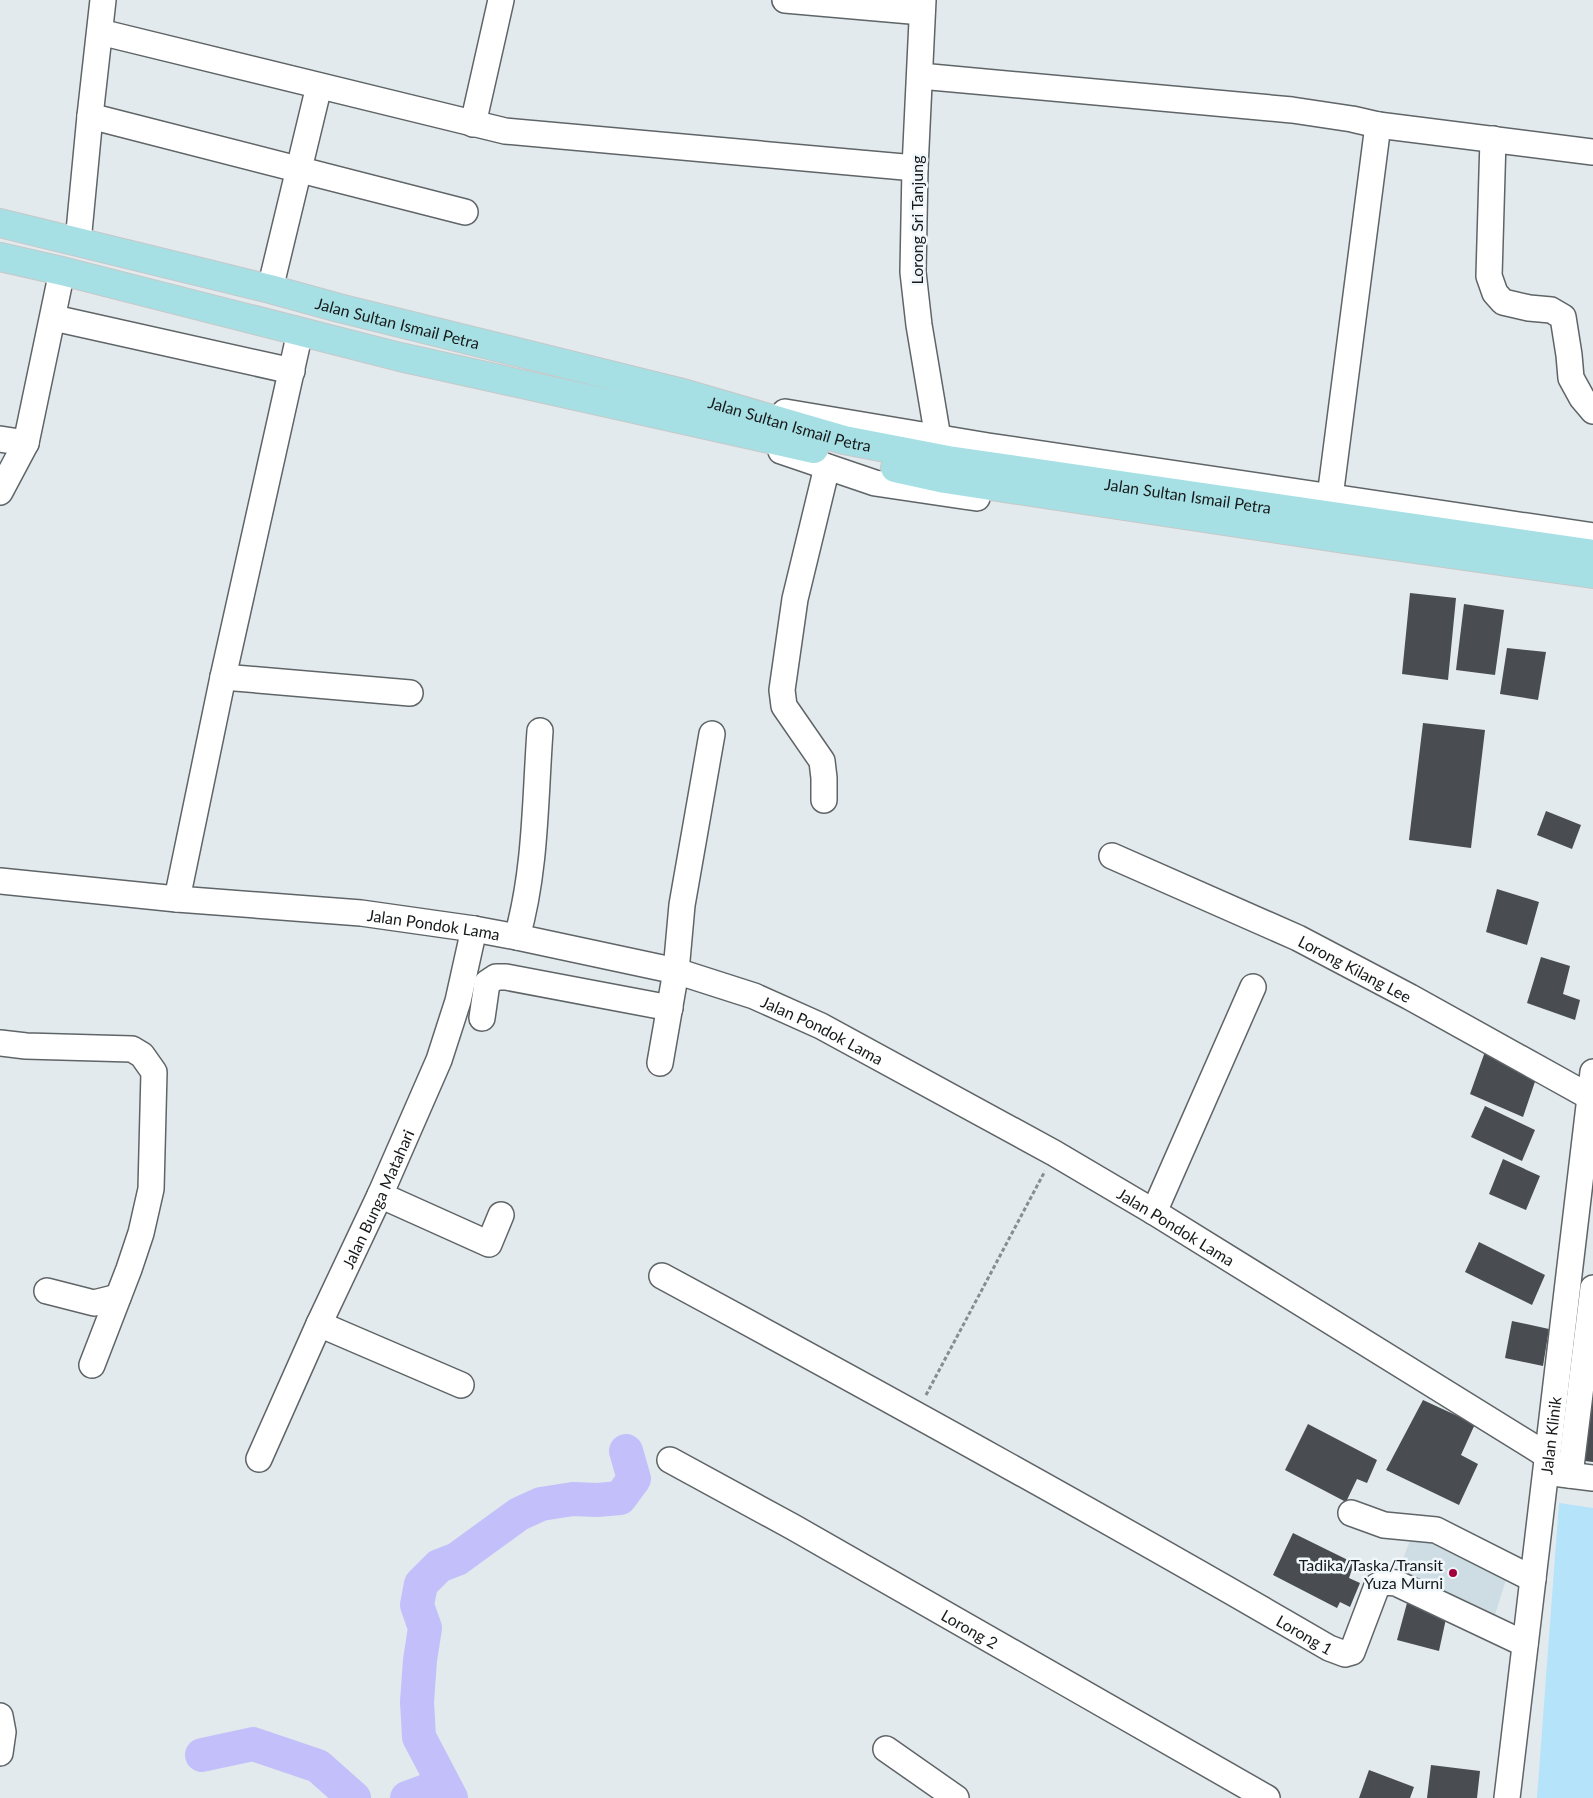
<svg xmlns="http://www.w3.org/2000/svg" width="1593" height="1798" font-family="Lato,sans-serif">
<rect width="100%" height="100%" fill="#e3eaed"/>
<!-- built -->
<path fill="#cedde4" d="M1413,1533L1510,1567L1495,1615L1395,1579Z"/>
<!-- green -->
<path fill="#b4e3fa" d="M1559,1503L1593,1508V1798H1537Z"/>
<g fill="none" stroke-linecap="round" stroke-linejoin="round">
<!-- river -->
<path stroke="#c2bffb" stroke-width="34" d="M202,1755L253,1744L318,1766L354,1798
M407,1798L426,1791L445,1798
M451,1798L419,1737L417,1702L420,1660L425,1628L417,1605L421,1584L439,1566L457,1559L519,1514L541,1504L573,1499L597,1500L620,1498L634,1479L626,1451"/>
</g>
<!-- building -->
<path fill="#494c50" d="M1410,593L1456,598L1448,680L1402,674Z
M1464,604L1504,610L1495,675L1456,670Z
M1507,648L1546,652L1538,700L1500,694Z
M1423,723L1485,730L1471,848L1409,840Z
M1546,811L1581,825L1572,849L1537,835Z
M1497,889L1539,902L1527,945L1486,932Z
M1541,957L1570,966L1563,994L1580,1000L1575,1020L1527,1003Z
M1487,1046L1539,1070L1523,1117L1470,1094Z
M1485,1106L1535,1130L1522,1161L1471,1137Z
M1503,1159L1540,1176L1526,1210L1489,1194Z
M1479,1242L1545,1275L1532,1305L1465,1272Z
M1512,1321L1549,1329L1543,1366L1505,1358Z
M1593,1350V1462L1577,1460Z
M1423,1400L1475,1424L1461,1455L1478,1464L1459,1505L1386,1470Z
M1308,1424L1377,1460L1367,1483L1357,1479L1346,1502L1285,1470Z
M1293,1533L1354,1563L1349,1578L1360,1583L1350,1607L1340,1602L1337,1608L1273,1575Z
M1407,1603L1447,1614L1439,1651L1397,1640Z
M1431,1765L1480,1771L1477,1798H1427Z
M1369,1770L1414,1787L1410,1798H1359Z"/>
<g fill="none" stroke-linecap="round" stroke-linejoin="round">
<defs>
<g id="minor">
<path d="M785,0L922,12"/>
<path d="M923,0L915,168L913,272L919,325L938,438"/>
<path d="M100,32L505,131L915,168"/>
<path d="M920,76L1292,110L1352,119L1378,125L1593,152"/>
<path d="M90,116L465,212"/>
<path d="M473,124L501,0"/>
<path d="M1493,139L1489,276L1495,293L1503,302L1529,308L1551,310L1563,317L1569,355L1571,378L1582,398L1593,411"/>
<path d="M78,242L90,116L103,0"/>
<path d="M270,289L319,86"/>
<path d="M54,318L292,371"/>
<path d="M785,412L988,446L1593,536"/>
<path d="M0,439L26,443"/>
<path d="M781,451L875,483L977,498"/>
<path d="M0,492L26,443L62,271"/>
<path d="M1330,497L1378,125"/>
<path d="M223,677L410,693"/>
<path d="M824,800V778L822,761L784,706L782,690L795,599L827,467"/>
<path id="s1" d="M1112,856L1298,938L1410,997L1590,1097"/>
<path id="s2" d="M0,881L177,899L361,913L474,929L517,937L676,971L754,996L821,1026L1054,1153L1154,1212L1548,1456"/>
<path d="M177,899L223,677L300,332"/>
<path d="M517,937C536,870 535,800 540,731"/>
<path d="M482,1018L487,983L496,977H506L670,1008"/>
<path d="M0,1043L26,1046L132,1049L142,1055L154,1072L151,1189L141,1233L129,1269L92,1365"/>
<path d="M660,1063L676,971L682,905L712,734"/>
<path d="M380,1195L489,1244L501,1215"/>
<path d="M1154,1212L1253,987"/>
<path id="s3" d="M662,1276C886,1397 1109,1520 1329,1648L1345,1654L1352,1652L1377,1586L1386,1582L1396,1583L1525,1644"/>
<path d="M47,1291L94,1303L118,1297"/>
<path d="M319,1324L461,1385"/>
<path id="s4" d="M259,1459L319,1324L380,1195L439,1060L458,1001L474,929"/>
<path id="s5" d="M670,1460L793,1527L1267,1798"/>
<path d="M1553,1473L1593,1478"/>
<path d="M1570,1475L1593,1288"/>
<path d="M1351,1513L1384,1525L1436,1530L1533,1579"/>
<path d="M0,1716L3,1732L0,1753"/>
<path d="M886,1749L956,1798"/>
<path id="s6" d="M1507,1798L1593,1072"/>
</g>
<g id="major">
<path id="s7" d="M0,223L270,289L339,308L679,392L844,440L948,460L1593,554"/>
<path d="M0,257L62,271L400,357L814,449"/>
<path d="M895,468L945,479L1344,539L1593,574"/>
</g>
</defs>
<!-- minor casing -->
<use href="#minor" stroke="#5f6467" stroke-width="28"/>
<!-- major casing -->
<use href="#major" stroke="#c7c8c8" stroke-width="30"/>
<!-- path -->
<path stroke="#878c8e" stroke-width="3" stroke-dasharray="4 2.5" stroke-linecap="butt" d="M926,1395L1045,1171"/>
<!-- minor -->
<use href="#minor" stroke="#fff" stroke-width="25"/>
<!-- major -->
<use href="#major" stroke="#a7e0e4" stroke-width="28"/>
</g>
<!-- markers -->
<circle fill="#a0013a" stroke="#f0f7fb" stroke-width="2" cx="1453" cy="1573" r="5"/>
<g text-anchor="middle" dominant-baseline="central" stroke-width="5" stroke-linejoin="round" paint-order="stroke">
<!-- street labels -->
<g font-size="16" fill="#17191a" stroke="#f0f7fb">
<text transform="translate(916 220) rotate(-90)">Lorong Sri Tanjung</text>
<text stroke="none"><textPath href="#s7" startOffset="410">Jalan Sultan Ismail Petra</textPath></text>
<text stroke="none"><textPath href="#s7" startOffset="815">Jalan Sultan Ismail Petra</textPath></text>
<text stroke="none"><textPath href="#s7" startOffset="1220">Jalan Sultan Ismail Petra</textPath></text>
<text stroke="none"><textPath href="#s2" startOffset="436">Jalan Pondok Lama</textPath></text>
<text stroke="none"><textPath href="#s1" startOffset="268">Lorong Kilang Lee</textPath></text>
<text stroke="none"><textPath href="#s2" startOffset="841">Jalan Pondok Lama</textPath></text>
<text stroke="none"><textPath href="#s4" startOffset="286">Jalan Bunga Matahari</textPath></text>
<text stroke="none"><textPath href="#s2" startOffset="1246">Jalan Pondok Lama</textPath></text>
<text stroke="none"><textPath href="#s6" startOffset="365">Jalan Klinik</textPath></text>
<text stroke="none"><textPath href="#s5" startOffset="344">Lorong 2</textPath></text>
<text stroke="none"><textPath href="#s3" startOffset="736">Lorong 1</textPath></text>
</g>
<!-- poi labels -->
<g font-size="16" fill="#17191a" stroke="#f0f7fb" text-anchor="end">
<text x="1443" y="1564">Tadika/Taska/Transit<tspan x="1443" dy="18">Yuza Murni</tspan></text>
</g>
</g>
</svg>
